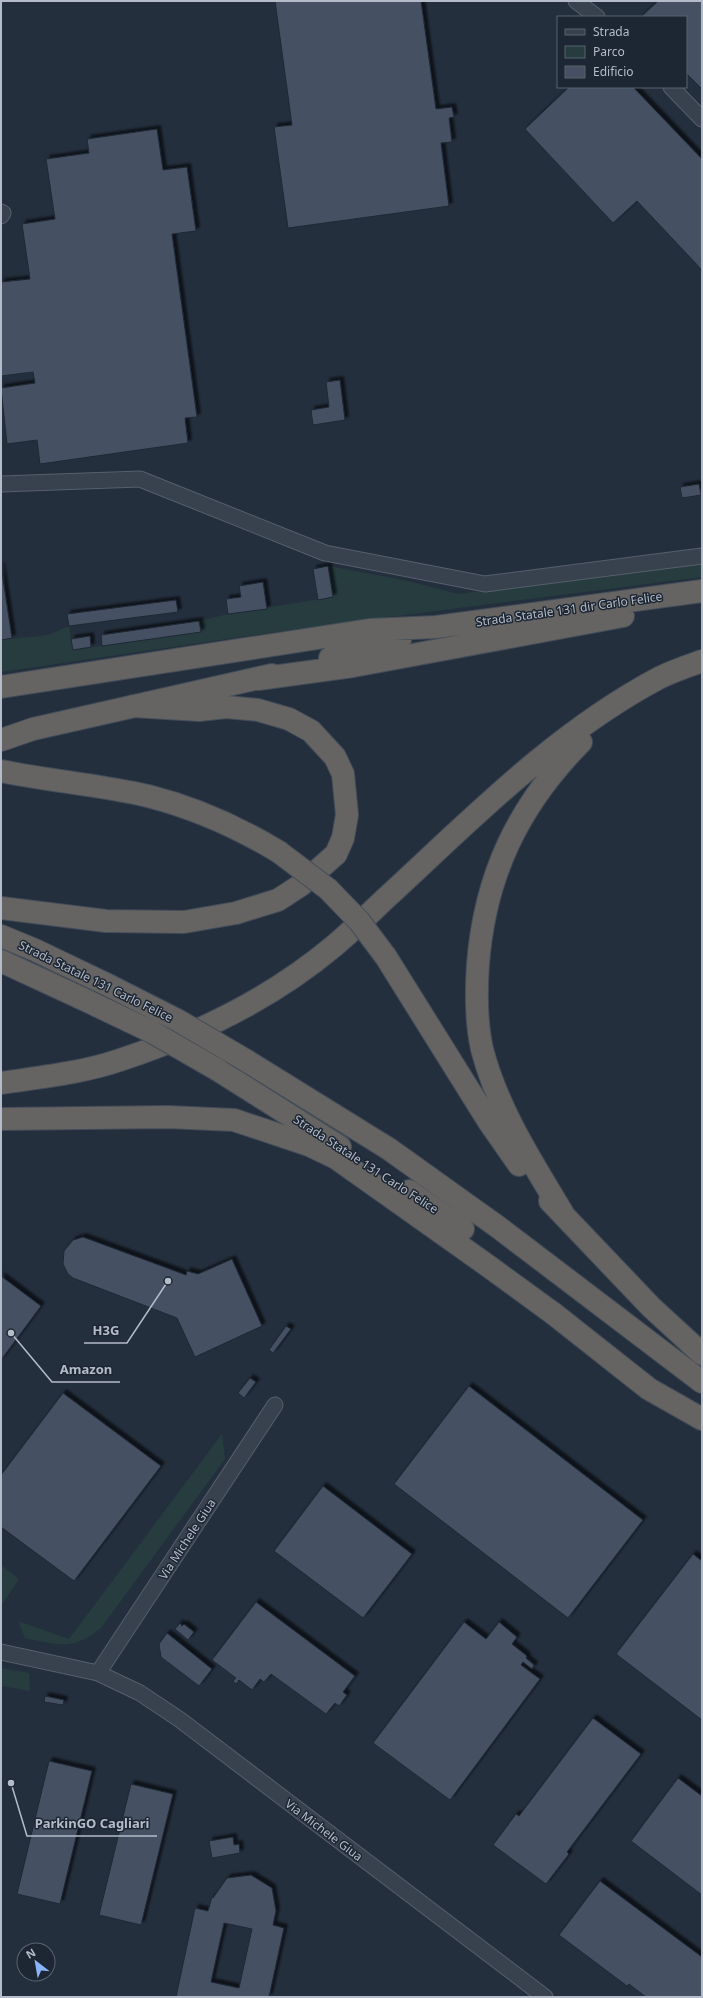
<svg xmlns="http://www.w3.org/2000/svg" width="703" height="1998" font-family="'Noto Sans',sans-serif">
<defs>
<filter id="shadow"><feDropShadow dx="3.5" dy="-3.5" stdDeviation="1" flood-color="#0009"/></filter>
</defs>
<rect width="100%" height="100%" fill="#242f3e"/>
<!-- green -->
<path fill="#263c3f" d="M702,563V577L303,628L1,672V640L48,635L69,626L73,650L201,632L199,621L228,614L333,597L328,566L404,580L458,594Z
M222,1434L225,1459L101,1628C73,1651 58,1645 25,1638L18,1621L69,1639Z
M1,1565L19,1579L1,1606Z
M1,1668L29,1673L30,1691L1,1686Z"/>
<!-- building -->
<path fill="#455162" stroke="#1f2835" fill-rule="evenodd" filter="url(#shadow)" d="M275,1H421L436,109L452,107L454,117L449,118L452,142L441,143L449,206L288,228L274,127L292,125Z
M658,1H702V89L686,73V17H641Z
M569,87H633L702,159V270L637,201L613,223L525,129Z
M157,129L163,170L187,167L196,231L172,234L197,417L185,418L188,443L40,464L37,440L7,444L1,388L35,383L33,372L1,376V282L30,279L22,224L55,219L46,159L89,153L87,139Z
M340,380L345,420L313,425L311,410L329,407L326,382Z
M699,484L701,495L682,498L680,487Z
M1,566L12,638L1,640Z
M328,566L333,597L318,600L313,569Z
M263,582L267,609L228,614L226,599L241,597L239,586Z
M176,600L178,612L69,626L67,614Z
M199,621L201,632L102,646L101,635Z
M90,636L91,647L73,650L71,639Z
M83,1237L186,1275L187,1271L198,1274L232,1259L262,1326L195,1357L177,1318L73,1278L68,1274L63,1264L64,1251L73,1240Z
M1,1276L41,1306L1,1360Z
M286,1326L291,1329L273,1353L269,1350Z
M250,1378L256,1382L244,1398L238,1393Z
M469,1386L643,1520L568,1618L394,1484Z
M63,1393L161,1466L74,1581L1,1527V1475Z
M323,1486L412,1554L363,1618L274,1551Z
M693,1554L702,1561V1720L616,1654Z
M256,1602L355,1676L343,1692L347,1695L339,1706L335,1703L326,1714L271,1674L264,1682L260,1679L252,1690L239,1680L236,1684L233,1681L236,1678L212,1660Z
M464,1622L486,1639L499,1622L517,1637L512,1644L527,1656L526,1658L534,1665L532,1669L523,1662L521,1665L540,1679L450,1800L373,1743Z
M180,1623L182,1626L184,1624L194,1632L188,1640L175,1629Z
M167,1633L212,1669L199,1686L161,1657L159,1644Z
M45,1696L64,1700L63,1705L44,1702Z
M593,1718L641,1754L567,1852L569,1854L546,1884L493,1845L516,1814L519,1816Z
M49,1761L92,1771L60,1904L17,1894Z
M678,1778L702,1796V1895L631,1841Z
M131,1784L173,1794L141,1925L99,1915Z
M233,1837L234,1845L239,1844L240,1853L212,1858L209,1841Z
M251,1875L272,1888L276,1911L273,1925L284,1928L269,1997H176L195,1908L208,1911L212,1897L213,1898L227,1878ZM224,1923L252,1929L239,1988L211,1982Z
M600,1881L702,1957V1997H646L629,1984L627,1986L559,1935Z"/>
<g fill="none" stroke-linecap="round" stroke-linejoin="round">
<defs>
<path id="minor" d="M576,1L597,17
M671,87L702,119
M1,212L3,213L1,216
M1,484L140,479L325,553L485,584L702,556
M1,1652L98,1673L140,1693L179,1719L545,1997
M98,1673L275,1405"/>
<path id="trunk" d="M330,658L401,637
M258,679L353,666L623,616
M1,687L369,630L436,627L702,591
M1,740L33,729L272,675
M1,771C50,781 100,785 148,796C195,808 238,827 279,852
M1,908L106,921L184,922L236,913L278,900L301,885L336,854L343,838L347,815L343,774L335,757L311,731L289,719L258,710L226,707L199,710L133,706
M1,936L35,950L108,985
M386,957L489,1122L519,1165
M1,961L81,998
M247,1061L389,1149L498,1227L702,1382
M218,1070L340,1147
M1,1083C41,1077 82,1073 120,1060C196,1035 272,998 334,946C352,931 369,914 386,898C472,819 555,733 659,678C673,671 688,666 702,661
M1,1119L168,1117L234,1120L309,1145L336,1158L484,1263L554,1314L649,1389L702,1419
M409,1191L463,1229
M550,1201L651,1307L702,1354
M562,1212C531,1160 497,1108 482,1049C476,1022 476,992 478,964C485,875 518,806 581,742"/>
</defs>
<!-- minor casing -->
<use href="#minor" stroke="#565f6c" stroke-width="17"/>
<!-- trunk casing -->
<use href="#trunk" stroke="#434c59" stroke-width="24"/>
<!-- minor -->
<use href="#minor" stroke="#38414e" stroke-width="15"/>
<!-- trunk -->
<use href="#trunk" stroke="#656462" stroke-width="22"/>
<defs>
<path id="trunk-bridge" d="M279,852L328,889L359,921L386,957
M108,985L179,1021L247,1061
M81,998L152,1032L218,1070"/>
</defs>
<!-- trunk-bridge casing -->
<use href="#trunk-bridge" stroke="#434c59" stroke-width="24" stroke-linecap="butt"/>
<!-- trunk-bridge -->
<use href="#trunk-bridge" stroke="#656462" stroke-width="22"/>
</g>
<g text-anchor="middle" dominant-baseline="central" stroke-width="3" stroke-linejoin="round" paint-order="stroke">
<!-- street labels -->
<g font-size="12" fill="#b4bcc9" stroke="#1d2633">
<text transform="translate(569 609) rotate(-8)">Strada Statale 131 dir Carlo Felice</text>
<text transform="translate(96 981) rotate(26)">Strada Statale 131 Carlo Felice</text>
<text transform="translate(366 1164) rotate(33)">Strada Statale 131 Carlo Felice</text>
<text transform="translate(187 1539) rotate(-57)">Via Michele Giua</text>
<text transform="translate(324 1830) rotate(37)">Via Michele Giua</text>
</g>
</g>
<!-- callouts -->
<path fill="none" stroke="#b4bcc9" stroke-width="1.5" d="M168 1281L127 1343H84M11 1333L52 1382H120M11 1783L27 1836H157"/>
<g fill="#b4bcc9" stroke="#1d2633" stroke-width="1.5">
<circle cx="168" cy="1281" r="4"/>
<circle cx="11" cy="1333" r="4"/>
<circle cx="11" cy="1783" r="4"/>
</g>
<g font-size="13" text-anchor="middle" font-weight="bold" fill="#b4bcc9" stroke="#1d2633" stroke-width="3" stroke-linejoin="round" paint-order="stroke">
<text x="106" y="1335">H3G</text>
<text x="86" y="1374">Amazon</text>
<text x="92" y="1828">ParkinGO Cagliari</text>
</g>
<!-- border -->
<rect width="703" height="1998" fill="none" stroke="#b4bcc9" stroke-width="4"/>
<!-- legend -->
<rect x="557" y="16" width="130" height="72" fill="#1d2633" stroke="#59626f"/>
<rect x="565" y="29" width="20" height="6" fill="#38414e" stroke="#59626f"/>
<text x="593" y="36" font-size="12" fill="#b4bcc9">Strada</text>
<rect x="565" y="46" width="20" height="12" fill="#263c3f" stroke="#59626f"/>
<text x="593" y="56" font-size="12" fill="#b4bcc9">Parco</text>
<rect x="565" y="66" width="20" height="12" fill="#455162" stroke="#59626f"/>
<text x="593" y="76" font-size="12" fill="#b4bcc9">Edificio</text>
<!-- north arrow -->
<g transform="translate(36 1962) rotate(329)"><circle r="19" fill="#1d2633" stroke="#59626f"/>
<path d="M0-3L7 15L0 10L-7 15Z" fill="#8ab4f8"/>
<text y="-6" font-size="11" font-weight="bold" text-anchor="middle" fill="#b4bcc9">N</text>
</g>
</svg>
